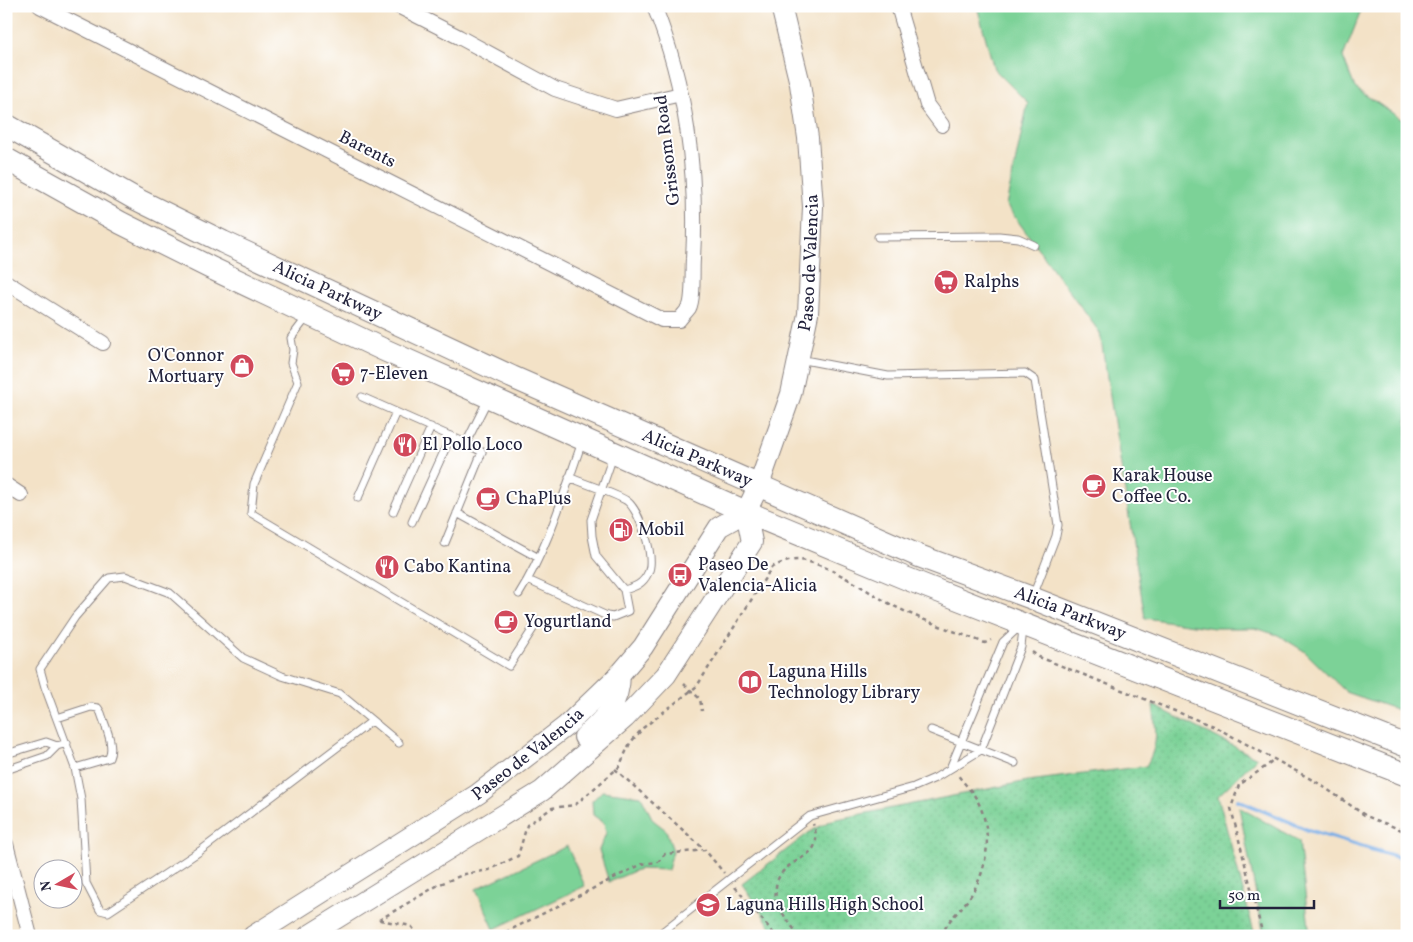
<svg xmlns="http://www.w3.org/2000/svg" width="1413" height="942" font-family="Vollkorn,serif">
<defs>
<pattern id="park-dots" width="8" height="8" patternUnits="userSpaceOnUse" patternTransform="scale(1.25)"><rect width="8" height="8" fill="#7cd297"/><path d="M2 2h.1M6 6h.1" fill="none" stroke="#6bb483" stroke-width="1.8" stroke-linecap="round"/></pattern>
</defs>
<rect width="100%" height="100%" fill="#fff"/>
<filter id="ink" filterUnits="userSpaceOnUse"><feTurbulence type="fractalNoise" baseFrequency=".02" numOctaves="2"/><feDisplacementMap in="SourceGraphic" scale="10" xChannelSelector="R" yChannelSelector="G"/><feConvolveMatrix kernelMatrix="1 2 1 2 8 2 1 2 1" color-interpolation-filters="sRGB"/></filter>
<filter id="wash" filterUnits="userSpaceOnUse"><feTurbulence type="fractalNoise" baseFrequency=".0096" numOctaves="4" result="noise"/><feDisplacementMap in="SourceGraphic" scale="20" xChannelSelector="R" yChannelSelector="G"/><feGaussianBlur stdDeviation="1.12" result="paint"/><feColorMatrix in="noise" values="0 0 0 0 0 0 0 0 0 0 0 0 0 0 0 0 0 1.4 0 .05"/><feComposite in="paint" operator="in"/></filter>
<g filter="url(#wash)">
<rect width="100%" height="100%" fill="#f3e2c7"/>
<!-- green -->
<path fill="#7cd297" stroke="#4f7a69" d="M977,6H1363L1343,57L1355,88L1407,123V713L1346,692L1304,651L1278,635L1254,628H1214L1145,618L1100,333L1006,205L1028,103L994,69Z
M602,791L641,796L653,820L666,830L673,851L668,870L639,869L609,882L599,850L606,833L604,823L593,815L592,801Z
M1239,807L1299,841L1310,936H1264Z
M567,846L585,886L494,929L476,889Z"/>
<!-- park -->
<path fill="url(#park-dots)" stroke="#4f7a69" d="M1153,705L1257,758L1218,796L1255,936H777L742,884L811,831L832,820L1028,781L1146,766C1159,744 1156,730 1153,705Z"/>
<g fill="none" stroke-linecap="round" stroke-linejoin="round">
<!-- stream -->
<path stroke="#78ade6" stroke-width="4" d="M1238,800L1308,830L1407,860"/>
</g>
</g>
<g filter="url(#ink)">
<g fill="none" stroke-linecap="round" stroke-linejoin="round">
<defs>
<path id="lane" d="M878,237L999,236L1018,238L1034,245
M307,317L291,338L293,350L291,363L298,382L254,484L251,513L509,666L538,621
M799,359L888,376L1025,373L1035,380L1058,525L1056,536L1033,596
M362,397L466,443
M569,477C582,483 617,494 627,501C640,511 656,558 648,573C643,584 635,587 624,590
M358,498L396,412
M393,512L431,427
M457,513L537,557
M412,522L451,436
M445,543L482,452L466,443L488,399
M528,580L607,616L613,617L628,611L624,590L596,556L592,536L591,520L613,456
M519,594C548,548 564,493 582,442
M57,718L91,707L98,708L101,713C105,726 115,745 109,758L75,768
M372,721L200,851L108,912L100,910L86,883L81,799L75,768L45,687L40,669L75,617L109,578L125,576L170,593L243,658L282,676L340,694L399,743
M931,730L1015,763
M6,754L46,742L57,746
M951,766L1003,642L1019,627
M6,770L47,756L57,746L67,743
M657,936L810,816L914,787L935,778L981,750L1021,647L1023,629"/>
<path id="street" d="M40,6L662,320H679C682,316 686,312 689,308C694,299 692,270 693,259C698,174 686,85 654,6
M398,6L459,37L555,89L616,109L681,94
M898,6L927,105L942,125
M6,282L103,343
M6,485L21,495
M6,844L30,936"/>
<g id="secondary">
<path d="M584,737C605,718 620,704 620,674"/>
<path id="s1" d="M253,936L478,794L566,726L620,674L643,647L719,527L746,512L759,485L791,394L808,314L813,207L808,138L800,84L781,6"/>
<path d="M308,936L542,791L625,718L666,675L752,542L746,512"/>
</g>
<g id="primary">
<path id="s2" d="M6,125L134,198L223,242L512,377L919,556L1032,598L1407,746"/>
<path d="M6,159L121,223L211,268L382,349L746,512L905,578L1407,775"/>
</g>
</defs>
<!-- lane casing -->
<use href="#lane" stroke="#8a8281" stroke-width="9"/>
<!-- street casing -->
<use href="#street" stroke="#8a8281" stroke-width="16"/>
<!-- secondary casing -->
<use href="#secondary" stroke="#8a8281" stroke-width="22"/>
<!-- primary casing -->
<use href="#primary" stroke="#8a8281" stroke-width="24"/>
<!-- path -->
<path stroke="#8a8281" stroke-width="2.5" stroke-dasharray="4 4" stroke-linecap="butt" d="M1032,652L1039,657L1215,727L1318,783L1366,816L1407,832
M684,684L700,699L702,711
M615,769L705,850
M735,887L776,936
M379,920L440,884L465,874L489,870L518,856L527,825L552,808L575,805L619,767L630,743L643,728L697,686L772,567C781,563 788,560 798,560C827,562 866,591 892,605C921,620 954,631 985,643L991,640
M380,920L411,926L419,936
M482,936L504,933L642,864L658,862L665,854L705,850L724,873
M799,936L775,903C776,896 775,885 778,879C789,854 827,861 813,824
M942,936C947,920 957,914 966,902C989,873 995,827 974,795C969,788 962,781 957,774
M1263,936L1231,808L1239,785L1275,760"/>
<!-- lane -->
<use href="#lane" stroke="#fff" stroke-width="7"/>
<!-- street -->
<use href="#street" stroke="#fff" stroke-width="14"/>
<!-- secondary -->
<use href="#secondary" stroke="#fff" stroke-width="20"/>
<!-- primary -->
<use href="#primary" stroke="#fff" stroke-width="22"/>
</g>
</g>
<!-- icons -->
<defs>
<symbol id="supermarket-disc" viewBox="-11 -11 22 22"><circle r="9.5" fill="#d1495b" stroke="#fff"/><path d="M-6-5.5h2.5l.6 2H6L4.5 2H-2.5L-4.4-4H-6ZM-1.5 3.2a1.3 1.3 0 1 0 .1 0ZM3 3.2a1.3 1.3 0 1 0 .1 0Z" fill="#fff"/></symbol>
<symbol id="shop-disc" viewBox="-11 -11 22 22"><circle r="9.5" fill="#d1495b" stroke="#fff"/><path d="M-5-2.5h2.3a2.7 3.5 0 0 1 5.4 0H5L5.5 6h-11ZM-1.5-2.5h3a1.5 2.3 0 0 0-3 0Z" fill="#fff"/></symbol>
<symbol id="restaurant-disc" viewBox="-11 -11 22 22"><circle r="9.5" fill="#d1495b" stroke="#fff"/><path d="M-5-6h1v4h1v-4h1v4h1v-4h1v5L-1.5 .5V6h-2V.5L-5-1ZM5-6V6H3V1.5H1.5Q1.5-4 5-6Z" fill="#fff"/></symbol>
<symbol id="cafe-disc" viewBox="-11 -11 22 22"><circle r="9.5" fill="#d1495b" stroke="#fff"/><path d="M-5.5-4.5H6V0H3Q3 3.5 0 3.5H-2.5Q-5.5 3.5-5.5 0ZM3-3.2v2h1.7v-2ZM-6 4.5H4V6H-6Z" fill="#fff"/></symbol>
<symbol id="fuel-disc" viewBox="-11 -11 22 22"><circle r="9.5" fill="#d1495b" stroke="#fff"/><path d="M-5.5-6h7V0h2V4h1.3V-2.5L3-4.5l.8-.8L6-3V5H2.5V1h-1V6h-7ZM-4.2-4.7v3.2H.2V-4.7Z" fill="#fff"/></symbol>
<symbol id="bus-disc" viewBox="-11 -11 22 22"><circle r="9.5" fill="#d1495b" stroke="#fff"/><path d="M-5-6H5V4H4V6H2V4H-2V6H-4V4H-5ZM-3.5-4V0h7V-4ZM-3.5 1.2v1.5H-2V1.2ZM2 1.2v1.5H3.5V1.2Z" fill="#fff"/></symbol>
<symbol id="library-disc" viewBox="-11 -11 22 22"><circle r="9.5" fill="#d1495b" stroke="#fff"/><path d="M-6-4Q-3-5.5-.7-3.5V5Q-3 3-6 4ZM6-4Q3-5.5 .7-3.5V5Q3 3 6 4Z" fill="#fff"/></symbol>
<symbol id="school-disc" viewBox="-11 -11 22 22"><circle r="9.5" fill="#d1495b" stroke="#fff"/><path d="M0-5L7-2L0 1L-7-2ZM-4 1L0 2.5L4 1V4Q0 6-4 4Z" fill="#fff"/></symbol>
</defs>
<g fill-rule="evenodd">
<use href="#supermarket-disc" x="932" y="268" width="28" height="28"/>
<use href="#shop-disc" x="228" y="352" width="28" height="28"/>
<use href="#supermarket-disc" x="329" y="360" width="28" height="28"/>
<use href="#restaurant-disc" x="391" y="431" width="28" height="28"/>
<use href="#cafe-disc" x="1080" y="472" width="28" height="28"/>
<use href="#cafe-disc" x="474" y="485" width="28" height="28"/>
<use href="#fuel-disc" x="607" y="516" width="28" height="28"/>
<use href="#restaurant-disc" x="373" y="553" width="28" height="28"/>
<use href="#bus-disc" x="666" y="561" width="28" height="28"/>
<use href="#cafe-disc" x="492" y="608" width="28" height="28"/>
<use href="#library-disc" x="736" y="668" width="28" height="28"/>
<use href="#school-disc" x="694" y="891" width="28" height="28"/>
</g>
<g text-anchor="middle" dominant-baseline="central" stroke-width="4" stroke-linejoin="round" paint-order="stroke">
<!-- street labels -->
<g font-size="18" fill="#22223b" stroke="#fff">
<text transform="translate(367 150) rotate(27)">Barents</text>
<text transform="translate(668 150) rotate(-97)">Grissom Road</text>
<text stroke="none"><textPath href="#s1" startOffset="920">Paseo de Valencia</textPath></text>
<text stroke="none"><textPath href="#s2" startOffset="362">Alicia Parkway</textPath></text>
<text stroke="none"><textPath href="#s2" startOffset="768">Alicia Parkway</textPath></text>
<text stroke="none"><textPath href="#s2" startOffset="1172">Alicia Parkway</textPath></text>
<text stroke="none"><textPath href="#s1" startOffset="330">Paseo de Valencia</textPath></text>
</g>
<!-- poi labels -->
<g font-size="18" fill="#22223b" stroke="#fff" text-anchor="start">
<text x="964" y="282">Ralphs</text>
<text x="224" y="356" text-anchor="end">O'Connor<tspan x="224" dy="21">Mortuary</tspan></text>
<text x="360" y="374">7-Eleven</text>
<text x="422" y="445">El Pollo Loco</text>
<text x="1112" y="476">Karak House<tspan x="1112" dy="21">Coffee Co.</tspan></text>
<text x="506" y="499">ChaPlus</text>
<text x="638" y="530">Mobil</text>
<text x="698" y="565">Paseo De<tspan x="698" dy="21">Valencia-Alicia</tspan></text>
<text x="404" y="567">Cabo Kantina</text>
<text x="524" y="622">Yogurtland</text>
<text x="768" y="672">Laguna Hills<tspan x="768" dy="21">Technology Library</tspan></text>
<text x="726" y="905">Laguna Hills High School</text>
</g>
</g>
<!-- margin -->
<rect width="1413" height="942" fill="none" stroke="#fff" stroke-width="25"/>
<!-- north arrow -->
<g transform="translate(58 884) rotate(261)"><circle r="24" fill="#ffffff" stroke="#a7a7b1"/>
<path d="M0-4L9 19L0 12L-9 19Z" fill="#d1495b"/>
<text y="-8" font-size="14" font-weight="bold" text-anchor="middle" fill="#22223b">N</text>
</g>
<!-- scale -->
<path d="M1220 900v8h94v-8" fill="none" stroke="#22223b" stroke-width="2.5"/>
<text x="1228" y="900" font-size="15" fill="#22223b" stroke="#ffffff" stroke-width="4" paint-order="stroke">50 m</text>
</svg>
